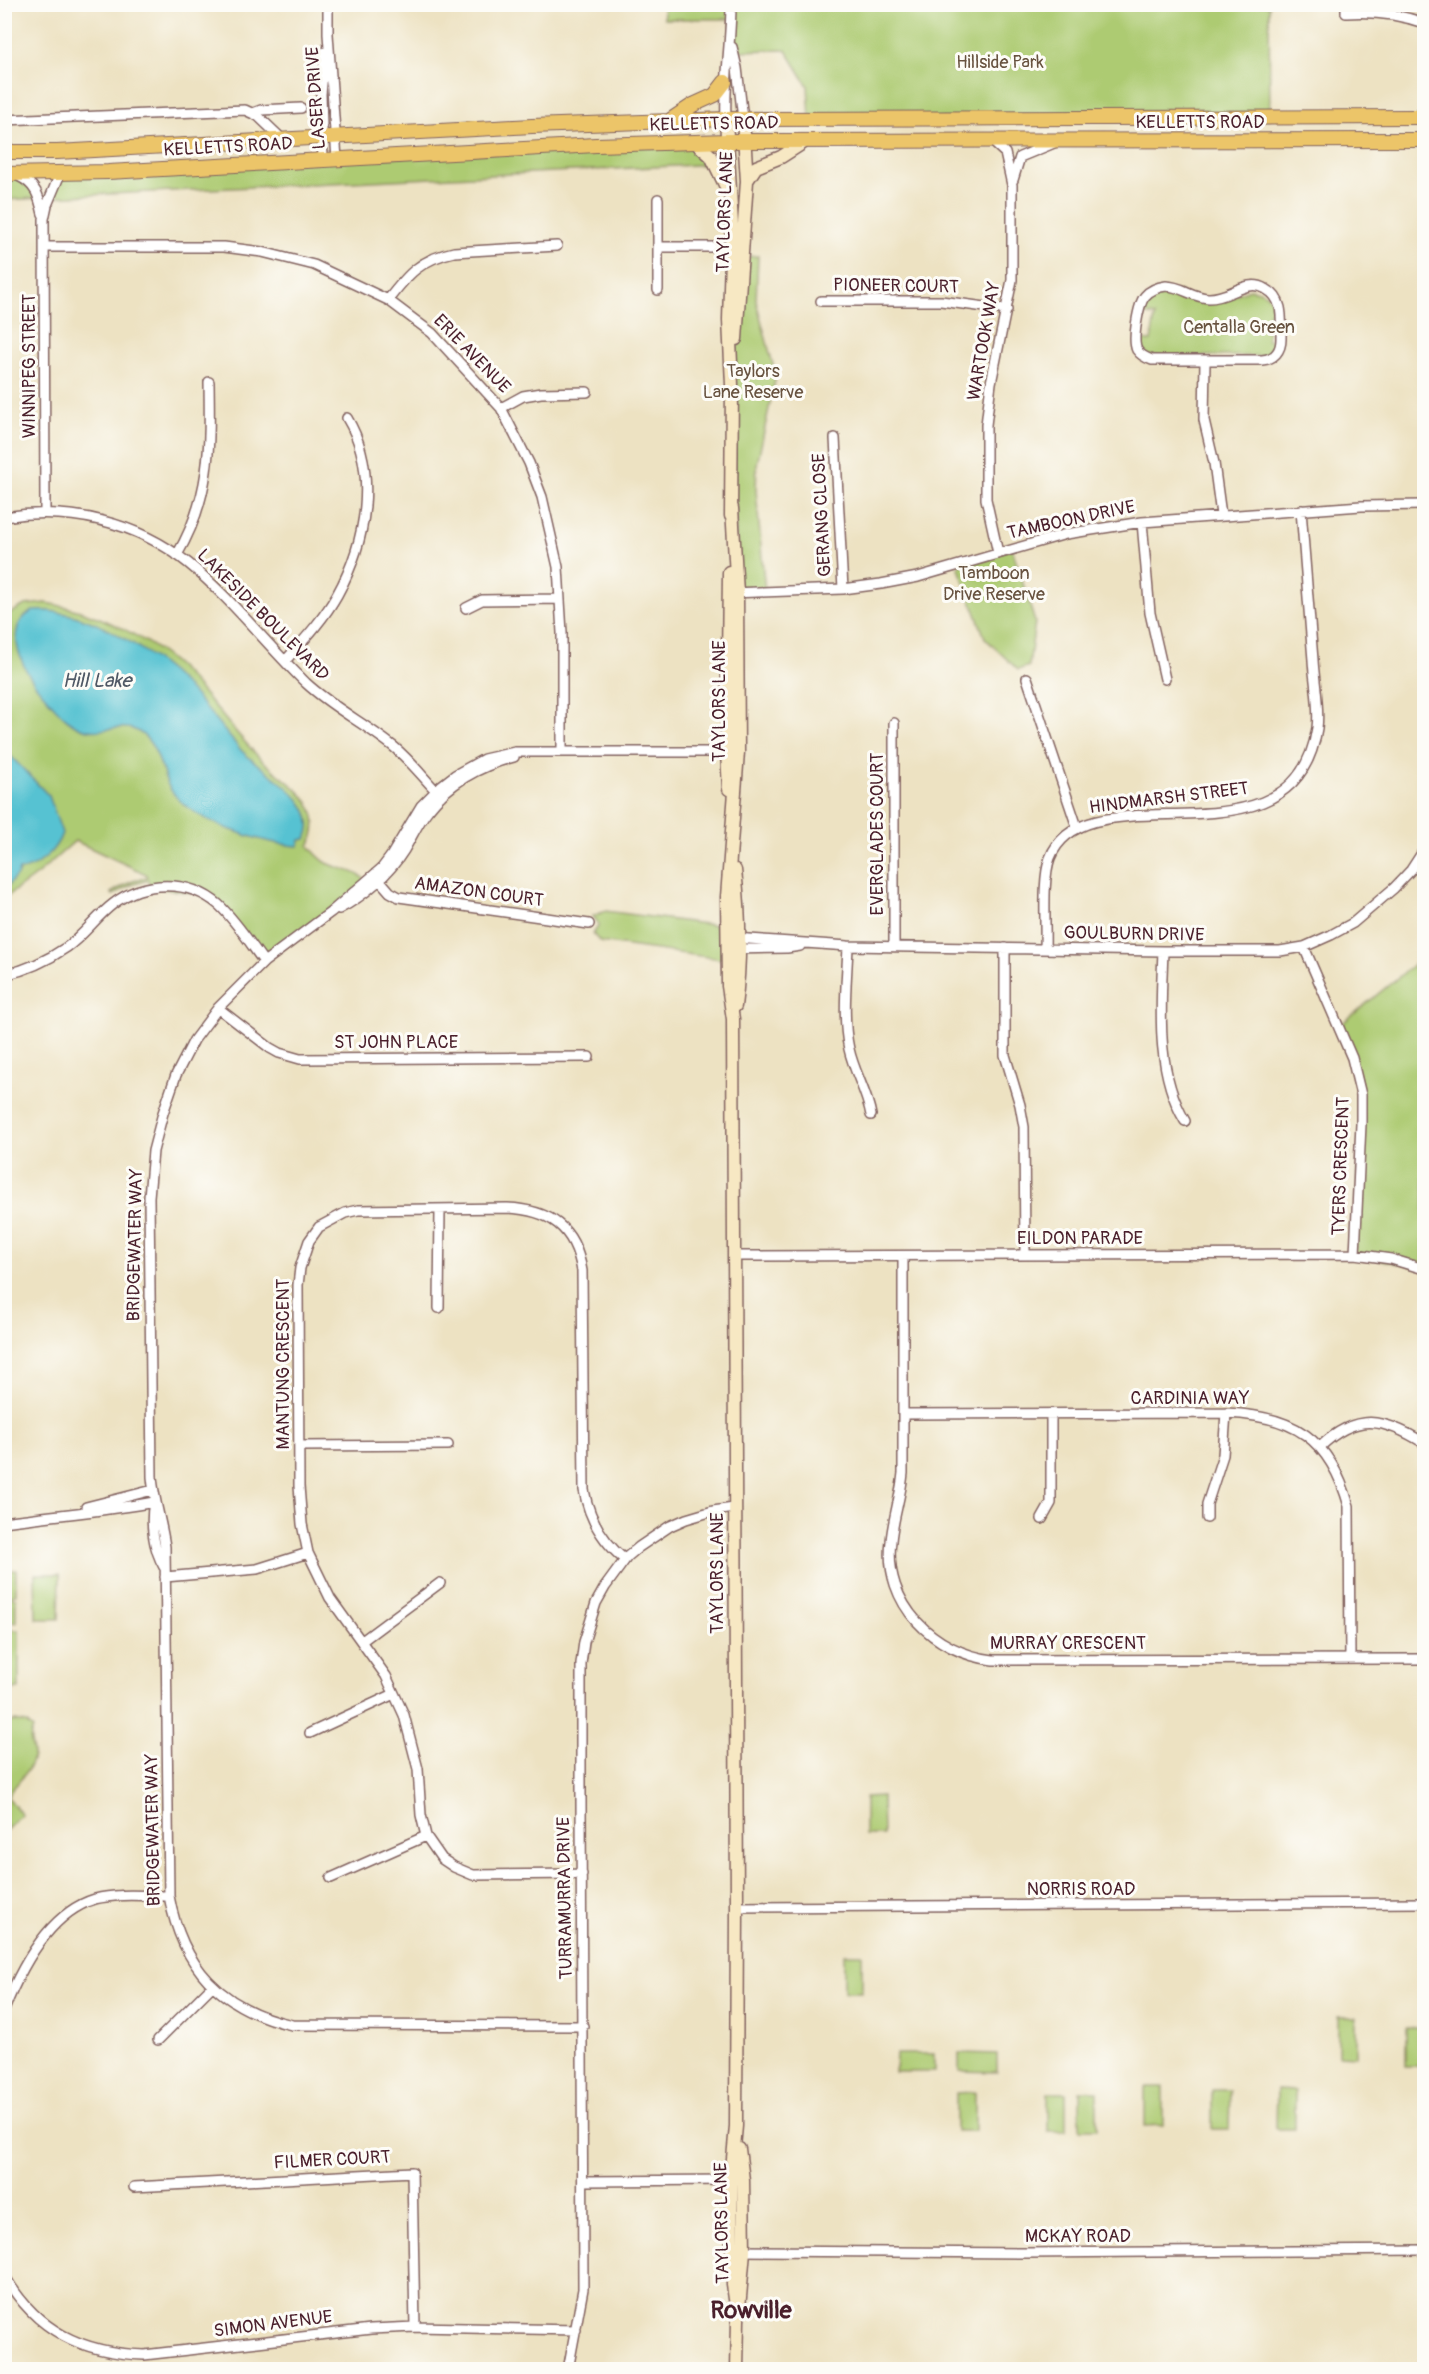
<svg xmlns="http://www.w3.org/2000/svg" width="1429" height="2374" font-family="Pangolin,sans-serif">
<rect width="100%" height="100%" fill="#fdfcf7"/>
<filter id="ink" filterUnits="userSpaceOnUse"><feTurbulence type="fractalNoise" baseFrequency=".0167" numOctaves="2"/><feDisplacementMap in="SourceGraphic" scale="12" xChannelSelector="R" yChannelSelector="G"/><feConvolveMatrix kernelMatrix="1 2 1 2 8 2 1 2 1" color-interpolation-filters="sRGB"/></filter>
<filter id="wash" filterUnits="userSpaceOnUse"><feTurbulence type="fractalNoise" baseFrequency=".008" numOctaves="4" result="noise"/><feDisplacementMap in="SourceGraphic" scale="24" xChannelSelector="R" yChannelSelector="G"/><feGaussianBlur stdDeviation="1.35" result="paint"/><feColorMatrix in="noise" values="0 0 0 0 0 0 0 0 0 0 0 0 0 0 0 0 0 1.4 0 .05"/><feComposite in="paint" operator="in"/></filter>
<g filter="url(#wash)">
<rect width="100%" height="100%" fill="#ede2c2"/>
<!-- green -->
<path fill="#adcb72" stroke="#7c754e" stroke-width="1.5" d="M663,5H1269L1270,118L810,119L808,86L786,50L733,51L731,19H664Z
M695,142L715,164L50,197L60,174Z
M4,174H14L40,198L5,200Z
M758,256L756,301L776,376L757,464L756,490L765,592L737,593L732,385L743,257Z
M1250,289C1266,291 1272,297 1278,312H1269L1267,340L1278,341L1274,351L1267,356H1149L1141,350L1138,340L1151,341L1155,316L1142,314L1148,299L1160,292L1167,290L1181,293L1194,300L1216,302Z
M1012,548L1035,622L1029,666L1018,670L985,638L958,566Z
M46,603C93,610 149,637 183,671C211,699 233,732 262,760C286,784 331,803 309,846C314,852 320,859 327,863C341,870 356,870 367,881L264,962L230,918L200,894L150,887L148,880L131,885L113,895L111,893L130,882L147,877L146,874L75,841L39,873L9,895L5,896V616L25,605Z
M605,911L728,927V960L600,942L593,934L599,925L593,916Z
M1424,956V1269L1355,1254L1361,1095L1338,1027Z
M4,1570H16V1594L12,1595L13,1598H16V1622H5Z
M35,1574H60L59,1619H36Z
M5,1630H19V1689H5Z
M15,1721L26,1723L33,1729C28,1739 32,1743 33,1753C33,1769 16,1784 7,1796L22,1815L5,1831V1723Z
M882,1796L883,1835H865V1797Z
M844,1954H862V1992H844Z
M1338,2017H1356V2056L1338,2055Z
M1406,2028H1423V2066H1406Z
M959,2053L997,2054V2072L959,2071Z
M896,2054H934V2072H895Z
M1145,2087H1163V2125L1145,2126Z
M1212,2090H1230L1229,2129H1212Z
M1277,2090L1295,2091V2129H1276Z
M1080,2091H1097V2129H1080Z
M975,2092V2131H956V2093Z
M1048,2093H1066V2131H1048Z"/>
<!-- water -->
<path fill="#57c2d2" stroke="#50707e" stroke-width="1.5" d="M33,611C86,607 152,651 188,688C207,708 223,730 241,750C262,773 324,800 306,839L300,840L299,846C262,844 188,821 169,787C160,769 158,744 139,732C122,721 99,736 81,728C66,722 55,707 44,695C23,672 0,627 33,611Z
M4,749L49,796L62,833C57,849 37,870 19,870L18,874L5,889Z"/>
</g>
<g filter="url(#ink)">
<g fill="none" stroke-linecap="round" stroke-linejoin="round">
<defs>
<path id="minor" d="M328,4V34L337,159
M1346,4V13C1374,11 1398,14 1424,23
M732,47L737,68L743,119
M253,113L261,110L301,108
M726,119C724,80 731,43 731,4
M4,120L245,110L258,116L283,140
M993,142L1005,153L1012,185V280L991,383L986,425V499L998,553
M323,160L321,94L325,52
M18,176C36,184 39,196 43,214
M1013,180L1020,157L1054,143
M658,199V290
M45,247H224L262,252L314,265L388,300L432,333L501,408L529,463L542,497L558,567L562,633V752
M659,247H731
M1166,286C1182,286 1193,298 1209,298C1225,298 1234,289 1249,286C1255,285 1261,286 1266,289C1285,299 1281,321 1281,339C1281,351 1274,359 1262,360H1152C1146,358 1141,356 1137,350C1132,341 1138,304 1145,296C1151,289 1158,287 1166,286Z
M388,300C408,274 421,259 454,252L557,246
M821,301H941L1007,310
M1205,361L1204,420L1214,463L1221,515
M501,408L523,396L541,393L587,392
M835,438L843,589
M45,513L44,219L47,205L60,174
M4,517C69,506 137,522 188,563C231,598 266,644 306,683C333,708 366,724 394,747C411,761 425,780 441,796
M1142,522L1150,613L1165,679
M177,555C211,497 210,447 209,382
M731,593L843,589L881,584L918,577L1066,534L1142,522L1361,506L1424,505
M466,608L482,600L559,599
M285,661C304,640 323,620 337,595C366,543 379,471 347,418
M1027,678L1077,827
M376,876L390,892L399,897L589,924
M339,909C364,896 389,874 404,850C412,837 418,822 428,810C450,782 480,766 514,757
M734,938L848,946L1163,951H1280L1304,947L1331,935L1353,923L1394,888L1411,870L1424,850
M848,946C847,977 842,1019 849,1049C854,1072 867,1092 871,1115
M894,946V723
M1304,947L1352,1058L1361,1095V1124L1355,1254
M1005,948V1055L1020,1105L1024,1127L1025,1255
M733,949L787,948L800,946
M1045,949C1046,925 1042,879 1050,858C1087,765 1295,877 1317,728C1320,707 1314,681 1313,660C1309,610 1305,560 1301,510
M1163,951C1161,1007 1155,1071 1185,1121
M4,975C27,970 48,960 67,947C84,935 96,917 113,904C144,880 189,879 219,905C236,921 250,943 264,962
M218,1008L270,1048L279,1053L300,1059L589,1057
M733,1256L1355,1254L1391,1259L1424,1269
M903,1256V1473C901,1496 893,1518 891,1541C883,1604 934,1653 993,1660L1424,1659
M439,1308L440,1209
M904,1414L1226,1413C1294,1416 1330,1438 1349,1506L1350,1659
M300,1446L448,1445
M1320,1447C1356,1412 1384,1418 1424,1443
M154,1502C150,1523 153,1548 164,1567
M86,1507L153,1490
M1207,1518V1504L1223,1455L1226,1413
M1042,1519L1051,1503V1415
M4,1522C54,1515 105,1511 154,1502
M165,1577L257,1569L308,1553
M362,1641L440,1583
M310,1733L394,1694
M582,1874L473,1875L454,1867L442,1859L426,1836L421,1815L418,1769L404,1715L386,1676L330,1598L308,1553L302,1524L299,1486L298,1285L300,1268L309,1241L319,1227L345,1213L358,1210L507,1208C550,1210 575,1227 582,1271L584,1490C589,1519 602,1541 625,1560
M331,1878L426,1836
M737,1907L1424,1903
M4,2010C21,1967 49,1913 95,1899C118,1893 145,1896 169,1896
M583,2026L292,2025C221,2009 182,1967 169,1896L165,1547C162,1523 154,1501 152,1477L149,1197L153,1151L163,1113L176,1075L194,1040L218,1008L264,962L331,912L382,868L391,856L421,806L442,785L455,775L484,759L515,752H733
M158,2040L212,1986
M583,2181L736,2180
M134,2187L412,2172L415,2327
M740,2251L1025,2253L1424,2250
M4,2275C36,2331 82,2353 144,2355L371,2329L415,2327L576,2330
M568,2370L583,2289L581,1798V1664L584,1642L596,1603L605,1587L627,1557L639,1547L670,1526L686,1519L713,1511L734,1508"/>
<path id="secondary" d="M726,119L732,225L729,320L732,385L731,516
M695,142L711,156L729,193
M748,179L756,167L781,157L806,141
M736,339L747,181L743,119
M732,508L737,593L738,752L727,897L728,986L733,1019L737,1907L736,2126L731,2180V2209L733,2285L738,2320
M729,572L727,752L729,789
M735,870C740,914 741,962 735,1006
M737,2370L738,2320L744,2251L743,2180L739,2149"/>
<path id="primary" d="M669,121L693,105L715,95L725,82
M4,152H57L532,126L726,119L1424,117
M4,174L108,172L596,145L728,141L1424,140"/>
</defs>
<!-- minor casing -->
<use href="#minor" stroke="#836360" stroke-width="12"/>
<!-- secondary casing -->
<use href="#secondary" stroke="#836360" stroke-width="15"/>
<!-- primary casing -->
<use href="#primary" stroke="#836360" stroke-width="16"/>
<!-- minor -->
<use href="#minor" stroke="#fff" stroke-width="9"/>
<!-- secondary -->
<use href="#secondary" stroke="#f7e8c3" stroke-width="12"/>
<!-- primary -->
<use href="#primary" stroke="#ecc569" stroke-width="14"/>
</g>
</g>
<g text-anchor="middle" dominant-baseline="central" stroke-width="6" stroke-linejoin="round" paint-order="stroke">
<!-- park labels -->
<g font-size="18" fill="#685340" stroke="#fdfcf7">
<text x="1000" y="62">Hillside Park</text>
<text x="1239" y="327">Centalla Green</text>
<text x="753" y="371">Taylors<tspan x="753" dy="21">Lane Reserve</tspan></text>
<text x="994" y="573">Tamboon<tspan x="994" dy="21">Drive Reserve</tspan></text>
</g>
<!-- street labels -->
<g font-size="18" fill="#4a1f2b" stroke="#fdfcf7">
<text transform="translate(316 98) rotate(-94)">LASER DRIVE</text>
<text x="1200" y="122">KELLETTS ROAD</text>
<text transform="translate(714 124) rotate(-1)">KELLETTS ROAD</text>
<text transform="translate(228 147) rotate(-3)">KELLETTS ROAD</text>
<text transform="translate(725 212) rotate(-88)">TAYLORS LANE</text>
<text transform="translate(896 286) rotate(1)">PIONEER COURT</text>
<text transform="translate(984 341) rotate(-80)">WARTOOK WAY</text>
<text transform="translate(472 354) rotate(46)">ERIE AVENUE</text>
<text transform="translate(29 366) rotate(-90)">WINNIPEG STREET</text>
<text transform="translate(822 515) rotate(-93)">GERANG CLOSE</text>
<text transform="translate(1071 520) rotate(-12)">TAMBOON DRIVE</text>
<text transform="translate(263 615) rotate(45)">LAKESIDE BOULEVARD</text>
<text transform="translate(719 701) rotate(-90)">TAYLORS LANE</text>
<text transform="translate(1169 798) rotate(-7)">HINDMARSH STREET</text>
<text transform="translate(877 834) rotate(-90)">EVERGLADES COURT</text>
<text transform="translate(479 892) rotate(8)">AMAZON COURT</text>
<text transform="translate(1134 934) rotate(1)">GOULBURN DRIVE</text>
<text x="396" y="1042">ST JOHN PLACE</text>
<text transform="translate(1341 1166) rotate(-88)">TYERS CRESCENT</text>
<text x="1080" y="1238">EILDON PARADE</text>
<text transform="translate(135 1245) rotate(-89)">BRIDGEWATER WAY</text>
<text transform="translate(283 1364) rotate(-90)">MANTUNG CRESCENT</text>
<text x="1190" y="1398">CARDINIA WAY</text>
<text transform="translate(717 1573) rotate(-90)">TAYLORS LANE</text>
<text x="1068" y="1643">MURRAY CRESCENT</text>
<text transform="translate(153 1830) rotate(-91)">BRIDGEWATER WAY</text>
<text x="1081" y="1889">NORRIS ROAD</text>
<text transform="translate(565 1898) rotate(-91)">TURRAMURRA DRIVE</text>
<text transform="translate(332 2160) rotate(-3)">FILMER COURT</text>
<text transform="translate(722 2223) rotate(-91)">TAYLORS LANE</text>
<text x="1078" y="2236">MCKAY ROAD</text>
<text transform="translate(273 2324) rotate(-7)">SIMON AVENUE</text>
</g>
<!-- water labels -->
<g font-size="20" font-style="italic" fill="#4f5865" stroke="#fdfcf7">
<text x="97" y="680">Hill Lake</text>
</g>
<!-- district labels -->
<g font-size="24" font-weight="bold" fill="#4a1f2b" stroke="#fdfcf7">
<text x="751" y="2310">Rowville</text>
</g>
</g>
<!-- margin -->
<rect width="1429" height="2374" fill="none" stroke="#fdfcf7" stroke-width="24"/>
</svg>
